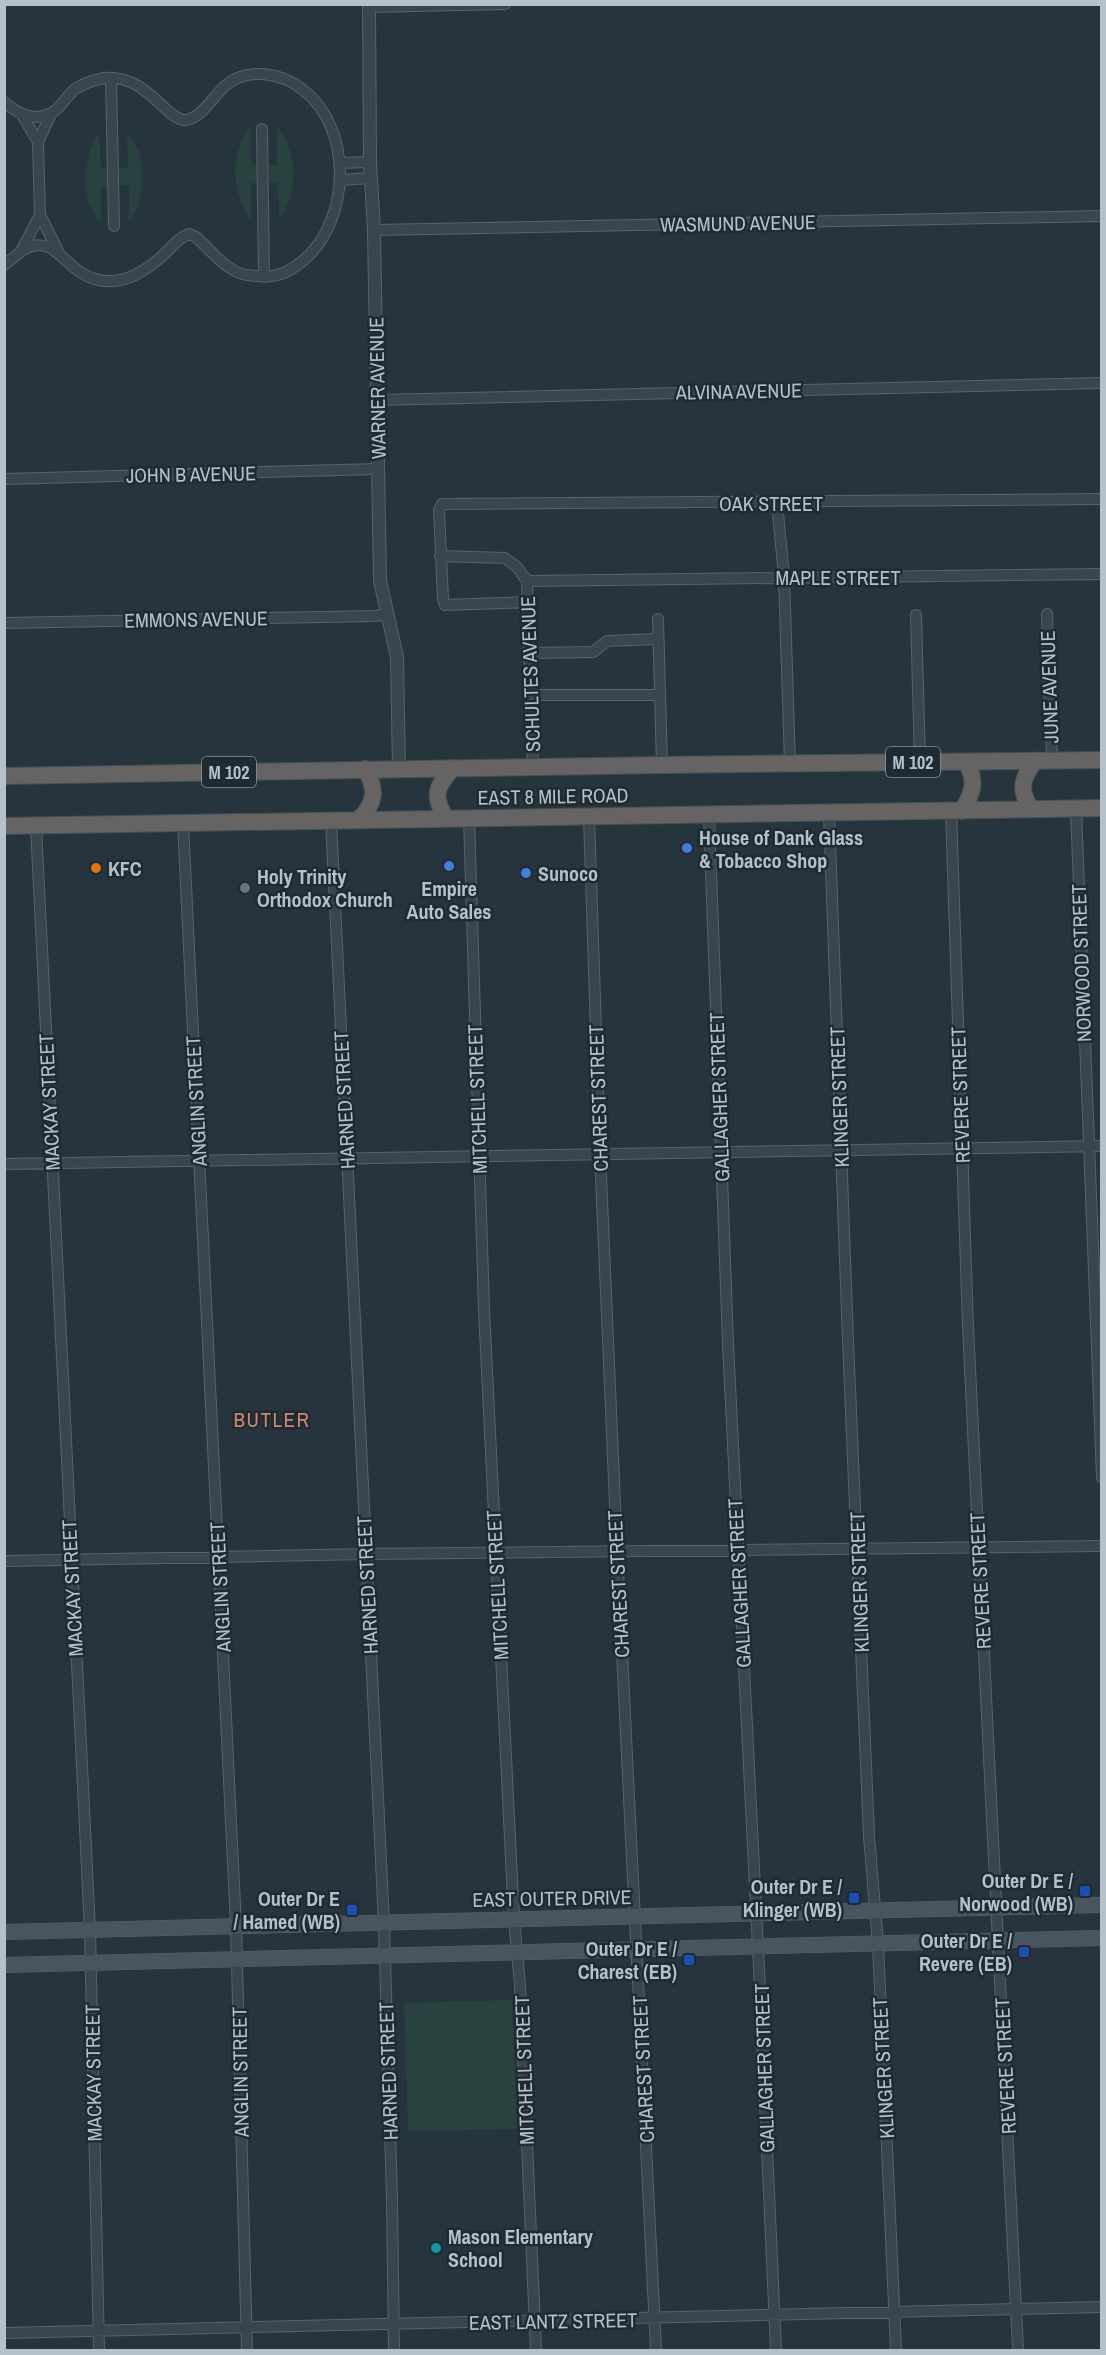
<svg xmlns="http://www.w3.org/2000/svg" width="1106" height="2355" font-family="'Archivo Narrow',sans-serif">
<rect width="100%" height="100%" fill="#26343e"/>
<!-- green -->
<path fill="#29413f" d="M277,126C299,153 298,192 279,220L278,183L270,182L269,166L277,165Z
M250,127L251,164L260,166V183H251V221C231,194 229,153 250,127Z
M99,132L101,168L110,169V186H101V223C78,199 83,157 99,132Z
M127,134C148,150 146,202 129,222V186L120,185L119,169L128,168Z
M512,2000L517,2129L408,2131L404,2003Z"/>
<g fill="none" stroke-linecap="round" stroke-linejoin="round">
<defs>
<path id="minor" d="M369,7L505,4
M111,78L114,226
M4,102C19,115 39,124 57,109C63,103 68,95 75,89C84,83 94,80 104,78C148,74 167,122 186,120C202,118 214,95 226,85C247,67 282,73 302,89C353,127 351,218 305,259C291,271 278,278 260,276C251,276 241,275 233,270C219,262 208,248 196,237L189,234C177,238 170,250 160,258C137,278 109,291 80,272C70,265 61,255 51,248C30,239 20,253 4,265
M22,115L38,142L40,215L59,253
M262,129L264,277
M38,142L51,114
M339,163L370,162
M340,180L370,178
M374,230L1102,216
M22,249L40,215
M377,400L1102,383
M4,479L378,469
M777,503L784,576L790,763
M440,556L505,558L517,567L527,581L1102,574
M527,581L533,767
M529,602L445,605L443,599L439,510L442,504L1102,499
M1047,614L1052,761
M916,615L920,762
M658,619L662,765
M4,623L375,616L386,614
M531,653L593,652L607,641L658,639
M531,695H660
M1076,809L1102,1477
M951,811L968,1327L1018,2350
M829,814L848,1341L869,1836L878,1944L896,2350
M709,815L728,1344L759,1968L776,2350
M589,817L600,1153L617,1551L656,2350
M469,818L484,1310L514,1920L520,1984L536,2350
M331,821L384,1923L392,2199L394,2350
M183,823L236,1926L247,2350
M36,826L90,1930L99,2350
M4,1164L1102,1146
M4,1561L366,1554L1102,1546
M4,2333L1102,2307"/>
<path id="tertiary" d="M369,4L370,162L374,230L380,581L397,657L399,769"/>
<path id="secondary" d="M4,1932L1102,1905
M4,1965L1102,1938"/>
<path id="trunk" d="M4,776L662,765L1102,760
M1031,809C1019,790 1021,779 1035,761
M962,811C973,793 977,781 966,762
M446,819C432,795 436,787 453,768
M358,820C376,804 377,789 365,769
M4,826L1102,808"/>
</defs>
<!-- minor casing -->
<use href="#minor" stroke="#58636c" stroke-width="12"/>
<!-- tertiary casing -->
<use href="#tertiary" stroke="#58636c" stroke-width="14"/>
<!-- secondary casing -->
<use href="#secondary" stroke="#58636c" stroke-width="16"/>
<!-- trunk casing -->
<use href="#trunk" stroke="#455059" stroke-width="18"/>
<!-- minor -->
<use href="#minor" stroke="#3a464e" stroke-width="10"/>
<!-- tertiary -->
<use href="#tertiary" stroke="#3a464e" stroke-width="12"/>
<!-- secondary -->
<use href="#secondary" stroke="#485560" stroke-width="15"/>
<!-- trunk -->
<use href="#trunk" stroke="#666463" stroke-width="16"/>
</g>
<!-- markers -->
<g fill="#3f7fe0" stroke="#1f2b33" stroke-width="2">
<circle cx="687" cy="848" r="6"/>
<circle cx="449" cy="866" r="6"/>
<circle cx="526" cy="873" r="6"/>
</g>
<circle fill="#e8710a" stroke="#1f2b33" stroke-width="2" cx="96" cy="868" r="6"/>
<circle fill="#6b7280" stroke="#1f2b33" stroke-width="2" cx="245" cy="888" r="6"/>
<g fill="#1a4fb4" stroke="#1f2b33" stroke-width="2">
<rect x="1079" y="1885" width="12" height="12" rx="3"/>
<rect x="848" y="1892" width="12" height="12" rx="3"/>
<rect x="346" y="1904" width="12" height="12" rx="3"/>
<rect x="1018" y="1946" width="12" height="12" rx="3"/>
<rect x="683" y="1954" width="12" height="12" rx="3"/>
</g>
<circle fill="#0f9aa8" stroke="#1f2b33" stroke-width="2" cx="436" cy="2248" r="6"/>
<g text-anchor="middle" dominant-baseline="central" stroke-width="5" stroke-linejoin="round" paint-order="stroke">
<!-- shield labels -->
<g fill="#1f2b33" stroke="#89939c" stroke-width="1.5">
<rect x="886" y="747" width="54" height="30" rx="4.5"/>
<rect x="202" y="757" width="54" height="30" rx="4.5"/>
</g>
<g font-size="18" font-weight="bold" fill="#b6c0c9">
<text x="913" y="762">M 102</text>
<text x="229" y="772">M 102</text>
</g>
<!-- street labels -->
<g font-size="20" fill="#b6c0c9" stroke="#1f2b33">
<text transform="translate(738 223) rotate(-1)">WASMUND AVENUE</text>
<text transform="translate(377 388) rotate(-91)">WARNER AVENUE</text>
<text transform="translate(739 391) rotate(-1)">ALVINA AVENUE</text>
<text transform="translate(191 474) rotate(-1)">JOHN B AVENUE</text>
<text x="771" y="503">OAK STREET</text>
<text x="838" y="577">MAPLE STREET</text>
<text transform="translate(196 619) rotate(-1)">EMMONS AVENUE</text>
<text transform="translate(530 674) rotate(-92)">SCHULTES AVENUE</text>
<text transform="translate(1049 687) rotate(-92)">JUNE AVENUE</text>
<text transform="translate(553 796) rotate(-1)">EAST 8 MILE ROAD</text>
<text transform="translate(1081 963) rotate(-92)">NORWOOD STREET</text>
<text transform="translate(960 1095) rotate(-92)">REVERE STREET</text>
<text transform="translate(719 1097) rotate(-92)">GALLAGHER STREET</text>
<text transform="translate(839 1097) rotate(-92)">KLINGER STREET</text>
<text transform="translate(598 1098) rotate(-92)">CHAREST STREET</text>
<text transform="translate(477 1099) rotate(-92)">MITCHELL STREET</text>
<text transform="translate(344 1100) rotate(-93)">HARNED STREET</text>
<text transform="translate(196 1101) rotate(-93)">ANGLIN STREET</text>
<text transform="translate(49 1102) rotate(-93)">MACKAY STREET</text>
<text transform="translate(980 1581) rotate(-93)">REVERE STREET</text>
<text transform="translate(859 1582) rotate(-92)">KLINGER STREET</text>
<text transform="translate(739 1583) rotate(-93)">GALLAGHER STREET</text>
<text transform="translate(618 1584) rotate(-93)">CHAREST STREET</text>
<text transform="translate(367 1585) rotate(-93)">HARNED STREET</text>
<text transform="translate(497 1585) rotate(-93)">MITCHELL STREET</text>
<text transform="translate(220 1587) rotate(-93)">ANGLIN STREET</text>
<text transform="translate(72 1588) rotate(-93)">MACKAY STREET</text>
<text transform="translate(552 1898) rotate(-1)">EAST OUTER DRIVE</text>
<text transform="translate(1005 2066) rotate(-93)">REVERE STREET</text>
<text transform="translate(764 2068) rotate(-92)">GALLAGHER STREET</text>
<text transform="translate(883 2068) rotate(-93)">KLINGER STREET</text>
<text transform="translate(643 2069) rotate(-93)">CHAREST STREET</text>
<text transform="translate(524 2070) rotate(-92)">MITCHELL STREET</text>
<text transform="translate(388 2071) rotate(-92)">HARNED STREET</text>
<text transform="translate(240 2072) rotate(-91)">ANGLIN STREET</text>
<text transform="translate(93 2073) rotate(-91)">MACKAY STREET</text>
<text transform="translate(553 2321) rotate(-1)">EAST LANTZ STREET</text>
</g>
<!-- poi labels -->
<g font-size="20" font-weight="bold" fill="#b6c0c9" stroke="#1f2b33" text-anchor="start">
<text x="699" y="837">House of Dank Glass<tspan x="699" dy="23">&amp; Tobacco Shop</tspan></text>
<text x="108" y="868">KFC</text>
<text x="538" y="873">Sunoco</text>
<text x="257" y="876">Holy Trinity<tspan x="257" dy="23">Orthodox Church</tspan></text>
<text x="449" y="888" text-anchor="middle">Empire<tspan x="449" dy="23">Auto Sales</tspan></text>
<text x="1073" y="1880" text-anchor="end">Outer Dr E /<tspan x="1073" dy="23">Norwood (WB)</tspan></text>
<text x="842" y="1886" text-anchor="end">Outer Dr E /<tspan x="842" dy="23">Klinger (WB)</tspan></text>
<text x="340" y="1898" text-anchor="end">Outer Dr E<tspan x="340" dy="23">/ Hamed (WB)</tspan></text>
<text x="1012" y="1940" text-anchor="end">Outer Dr E /<tspan x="1012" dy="23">Revere (EB)</tspan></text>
<text x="677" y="1948" text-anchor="end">Outer Dr E /<tspan x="677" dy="23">Charest (EB)</tspan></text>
<text x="448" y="2236">Mason Elementary<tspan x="448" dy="23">School</tspan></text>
</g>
<!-- neighbourhood labels -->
<g font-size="21" letter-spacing="1.5" fill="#cf866b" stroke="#1f2b33">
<text x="272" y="1419">BUTLER</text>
</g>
</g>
<!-- border -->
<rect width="1106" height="2355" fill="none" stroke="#b6c0c9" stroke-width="12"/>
</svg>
